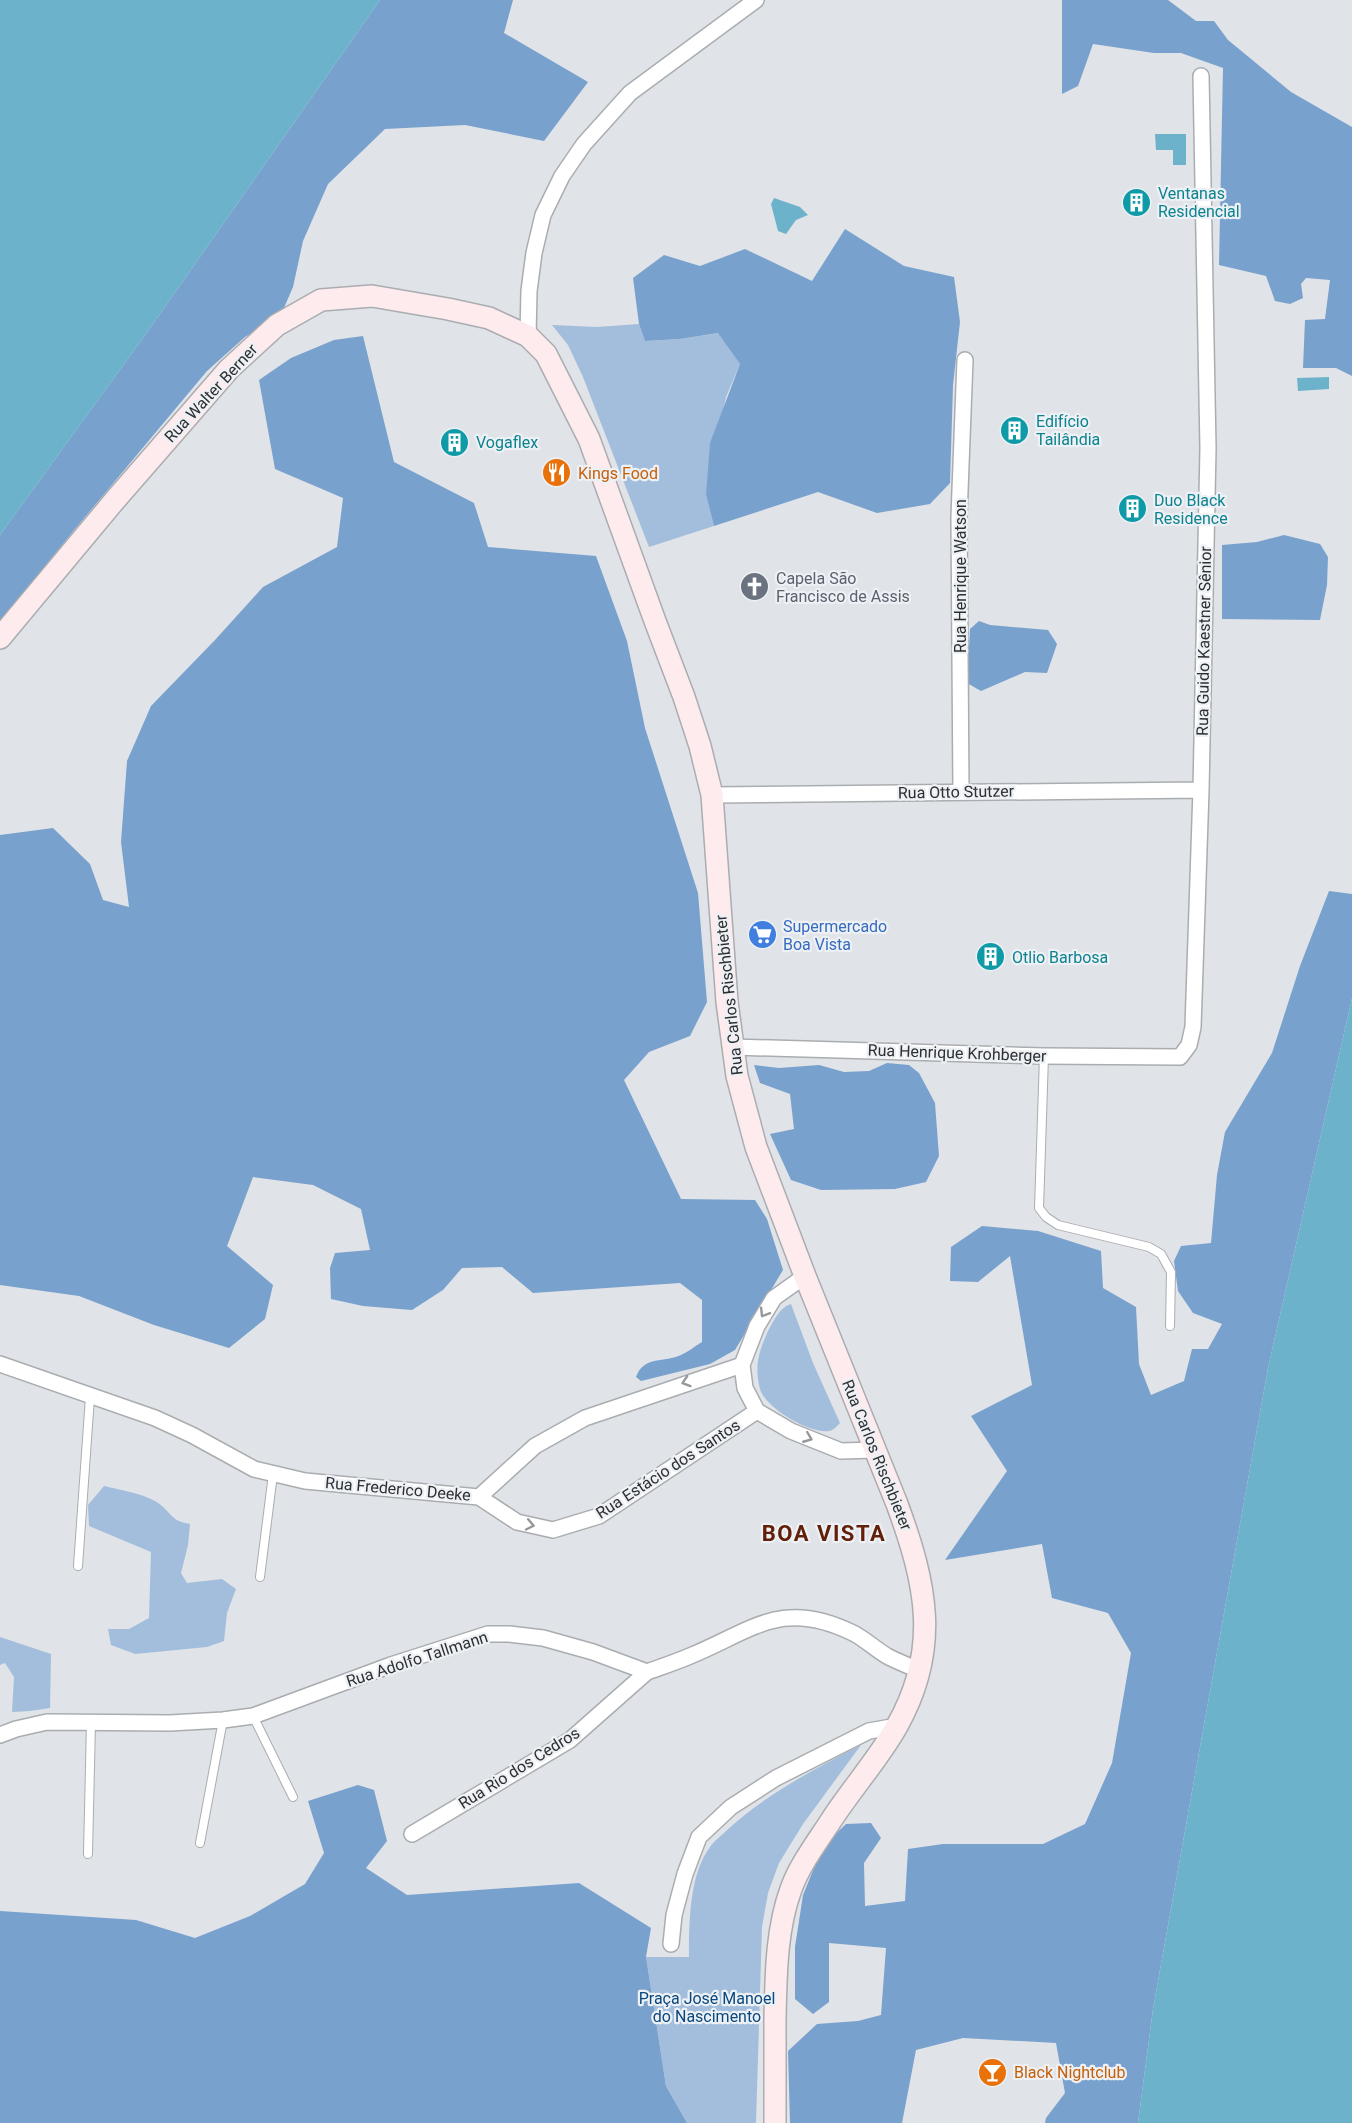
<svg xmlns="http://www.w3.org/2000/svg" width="1352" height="2123" font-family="Roboto,sans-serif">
<rect width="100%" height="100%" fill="#e0e3e7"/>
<!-- green -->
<path fill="#a3bedc" d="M639,324L645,341L680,339L719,333L740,364L726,397L706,495L714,526L649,547L583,377L568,345L552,325L597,327Z
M791,1304L813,1363L840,1423C836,1427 834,1430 829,1431C810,1434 765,1408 760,1389C754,1366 759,1351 768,1331C774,1320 780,1307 791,1304Z
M104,1486C121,1490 140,1493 155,1501C171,1510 169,1521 190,1524L188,1545L181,1573L187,1583L222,1579L236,1589L227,1613L224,1641L207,1647L135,1654L111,1645L108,1629H129L149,1618L151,1552L89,1526L88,1505Z
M0,1637L51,1654L50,1708L30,1711L12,1712L14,1677L5,1663L0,1665Z
M861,1745L803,1824L779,1863L768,1893L762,1927L756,2123H687L666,2086L646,1957H689C689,1923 689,1875 710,1847C714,1841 721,1836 726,1831C765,1795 814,1769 861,1745Z"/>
<!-- forest -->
<path fill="#78a1cd" d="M380,0H513L504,33L588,82L544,141L465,125L385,129L328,184L303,241L293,287L280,317L245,337L207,371L75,529L0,622V535L148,331Z
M1062,0H1168L1196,21H1214L1228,40L1291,92L1352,127V376L1336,368H1303L1305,320L1325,319L1330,280L1306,278L1301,284L1303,298L1290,304L1275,301L1266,276L1219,265L1223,68L1181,53H1154L1093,44L1078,86L1062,94Z
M845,229L904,266L954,277L960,322L953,385L950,483L930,504L877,513L818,492L714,526L706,495L710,443L740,364L718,333L680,339L645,341L639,324L633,278L664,255L700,266L745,249L812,281Z
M363,336L394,462L474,503L488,547L596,556L627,641L645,728L698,893L707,1002L690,1036L649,1052L624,1080L681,1199L755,1200L767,1219L783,1270L735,1350L710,1364L641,1381L636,1377C644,1355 665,1363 681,1355C688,1352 695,1346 702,1342V1300L680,1283L533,1293L502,1267L462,1268L443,1290L412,1310L363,1306L331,1299L330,1268L335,1253L370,1250L361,1209L313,1185L253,1177L227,1246L273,1285L265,1319L229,1348L154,1325L79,1296L0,1285V835L53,828L90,864L103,900L129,907L121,842L127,761L151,706L215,640L263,587L337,547L343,498L275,469L259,380L291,358L334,340Z
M1284,535L1320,544L1328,557L1327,585L1320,620L1222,619V545L1257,542Z
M979,621L990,625L1048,630L1057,644L1047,673L1025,672L981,691L967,683L970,629Z
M1329,891L1352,894V998L1268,1368L1153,2009L1138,2123H1045L1046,2118L1065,2093L1056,2043L963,2038L916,2050L902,2123H790L788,2051L817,2024L858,2021L881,2015L886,1948L829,1943V2002L813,2014L795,1999V1947L803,1895L823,1846L846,1824L871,1823L881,1838L864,1863L865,1906L905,1901L908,1849L943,1844H1043L1085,1824L1112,1763L1131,1653L1108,1613L1052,1598L1042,1544L945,1560L1007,1471L971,1416L1032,1385L1010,1256L978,1282L950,1281L951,1247L982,1226L1038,1231L1101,1251L1103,1288L1136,1307L1139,1364L1151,1395L1184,1381L1192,1349H1208L1222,1324L1193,1313L1178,1291L1174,1261L1181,1246L1211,1243L1217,1175L1225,1132L1272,1053L1300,966Z
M887,1063L909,1065L919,1073L935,1103L939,1156L926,1182L895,1189L821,1190L791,1180L770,1134L794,1129L790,1094L760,1083L754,1065L779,1068L819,1065L844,1072L869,1071Z
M358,1785L374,1790L387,1841L366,1868L407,1895L579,1883L651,1928L646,1957L666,2086L687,2123H0V1911L136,1920L195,1938L250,1916L305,1884L324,1853L308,1801Z"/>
<!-- water -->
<path fill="#6db2cb" d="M0,0H380L148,331L0,535Z
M1155,134H1186V165H1173V150H1156Z
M774,198L800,207L808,215L796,220L786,234L778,231L771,204Z
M1329,377V389L1298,391L1297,378Z
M1352,998V2123H1138L1153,2009L1268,1368Z"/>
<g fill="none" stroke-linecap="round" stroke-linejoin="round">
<defs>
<path id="lane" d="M1044,1056L1039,1208L1046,1217L1058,1225L1149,1247L1161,1254L1171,1272L1170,1326
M78,1566L90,1397
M260,1577L273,1474
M253,1716L293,1797
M200,1843L223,1720
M88,1854L91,1722"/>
<path id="street" d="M528,336L529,291L534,253L543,215L562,176L584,144L630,93L756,0
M961,792L959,517L965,360
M712,795L1201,790
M733,1047L1044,1056L1180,1057L1189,1045L1193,1027L1201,790L1208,448L1201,76
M805,1276L774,1298L757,1326L742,1365L745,1388L757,1411L791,1431L841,1451L875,1450
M0,1364L155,1418L192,1435L254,1469L305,1481L479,1497L517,1522L553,1530L599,1516L757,1411
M479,1497L535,1446L585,1418L742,1365
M0,1735L16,1729L47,1722L170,1723L223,1720L253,1716L391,1665L488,1634H509L543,1638L593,1652L647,1672C661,1667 676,1662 690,1656C753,1630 782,1598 853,1633C865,1639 875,1649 887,1656C898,1662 910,1666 920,1671
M412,1834L570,1740L647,1672
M671,1944L674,1915L685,1874L699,1837L731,1807L776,1778L869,1731L897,1726"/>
<path id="secondary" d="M0,638L115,500L229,369L277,325L321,300L372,296L448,309L489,318L528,336L546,354L589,439L655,621L684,697L700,746L712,795L727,1002L737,1076L756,1147L805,1276L897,1504C926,1583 941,1648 897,1726C879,1758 853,1787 832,1819C818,1841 800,1864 791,1889C776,1930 776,1976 775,2019C775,2053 775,2088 775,2123"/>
</defs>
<!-- lane casing -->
<use href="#lane" stroke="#aaadb0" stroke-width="10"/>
<!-- street casing -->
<use href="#street" stroke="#aaadb0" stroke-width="18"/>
<!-- secondary casing -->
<use href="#secondary" stroke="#aaadb0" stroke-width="24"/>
<!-- lane -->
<use href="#lane" stroke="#fff" stroke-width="8"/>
<!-- street -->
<use href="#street" stroke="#fff" stroke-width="15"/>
<!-- secondary -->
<use href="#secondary" stroke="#fdebed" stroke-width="21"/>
</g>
<!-- one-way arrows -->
<defs><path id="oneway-chevron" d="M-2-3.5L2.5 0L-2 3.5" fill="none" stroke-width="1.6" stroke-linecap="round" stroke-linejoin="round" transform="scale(1.5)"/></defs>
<g stroke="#969798">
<use href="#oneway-chevron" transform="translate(764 1313) rotate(122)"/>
<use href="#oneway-chevron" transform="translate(686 1382) rotate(162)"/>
<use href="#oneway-chevron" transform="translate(808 1438) rotate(22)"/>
<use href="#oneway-chevron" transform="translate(530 1525) rotate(12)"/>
</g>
<!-- icons -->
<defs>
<symbol id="building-disc" viewBox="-11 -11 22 22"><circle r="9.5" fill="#0f9aa8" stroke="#edf0f4"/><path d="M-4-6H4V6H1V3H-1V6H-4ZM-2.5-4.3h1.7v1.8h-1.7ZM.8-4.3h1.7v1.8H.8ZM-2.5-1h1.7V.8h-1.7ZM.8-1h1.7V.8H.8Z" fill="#fff"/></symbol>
<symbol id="restaurant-disc" viewBox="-11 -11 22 22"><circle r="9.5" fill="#e8710a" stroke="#edf0f4"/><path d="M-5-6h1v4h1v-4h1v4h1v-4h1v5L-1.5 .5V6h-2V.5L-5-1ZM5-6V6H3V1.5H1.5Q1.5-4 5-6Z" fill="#fff"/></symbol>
<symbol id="church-disc" viewBox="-11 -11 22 22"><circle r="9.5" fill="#6b7280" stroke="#edf0f4"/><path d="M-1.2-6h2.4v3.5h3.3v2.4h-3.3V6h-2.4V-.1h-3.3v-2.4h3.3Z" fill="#fff"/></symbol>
<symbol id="supermarket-disc" viewBox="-11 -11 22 22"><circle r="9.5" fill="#3f7fe0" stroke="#edf0f4"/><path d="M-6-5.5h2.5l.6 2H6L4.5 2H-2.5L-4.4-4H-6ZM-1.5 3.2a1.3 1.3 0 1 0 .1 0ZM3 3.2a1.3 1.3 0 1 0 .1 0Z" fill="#fff"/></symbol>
<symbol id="bar-disc" viewBox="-11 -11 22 22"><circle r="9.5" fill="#e8710a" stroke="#edf0f4"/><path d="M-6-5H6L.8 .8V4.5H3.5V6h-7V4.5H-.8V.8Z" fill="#fff"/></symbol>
</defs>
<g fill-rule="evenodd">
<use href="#building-disc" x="1120" y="186" width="33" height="33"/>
<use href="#building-disc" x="998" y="414" width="33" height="33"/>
<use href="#building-disc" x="438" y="426" width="33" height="33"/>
<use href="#restaurant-disc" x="540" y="456" width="33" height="33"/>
<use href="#building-disc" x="1116" y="492" width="33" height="33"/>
<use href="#church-disc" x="738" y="570" width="33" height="33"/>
<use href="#supermarket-disc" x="746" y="918" width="33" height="33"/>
<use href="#building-disc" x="974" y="940" width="33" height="33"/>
<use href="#bar-disc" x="976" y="2056" width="33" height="33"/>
</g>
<g text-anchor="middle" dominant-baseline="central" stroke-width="4.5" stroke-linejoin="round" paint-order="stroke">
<!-- culture labels -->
<g font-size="16" fill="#0d838f" stroke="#edf0f4" text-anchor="start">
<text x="1158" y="193">Ventanas<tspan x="1158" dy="18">Residencial</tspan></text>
<text x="1036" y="421">Edifício<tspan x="1036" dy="18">Tailândia</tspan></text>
<text x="476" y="442">Vogaflex</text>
<text x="1154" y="500">Duo Black<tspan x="1154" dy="18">Residence</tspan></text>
<text x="1012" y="957">Otlio Barbosa</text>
</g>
<!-- street labels -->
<g font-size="16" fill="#2d2f30" stroke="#edf0f4">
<text transform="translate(211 393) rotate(-47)">Rua Walter Berner</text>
<text transform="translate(960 576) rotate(-90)">Rua Henrique Watson</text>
<text transform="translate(1204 641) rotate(-89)">Rua Guido Kaestner Sênior</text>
<text transform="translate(956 792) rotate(-1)">Rua Otto Stutzer</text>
<text transform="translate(729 995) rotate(-96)">Rua Carlos Rischbieter</text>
<text transform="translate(957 1053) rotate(2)">Rua Henrique Krohberger</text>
<text transform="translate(877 1455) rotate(68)">Rua Carlos Rischbieter</text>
<text transform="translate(668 1469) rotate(-33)">Rua Estácio dos Santos</text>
<text transform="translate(398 1489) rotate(5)">Rua Frederico Deeke</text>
<text transform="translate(417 1659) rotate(-18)">Rua Adolfo Tallmann</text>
<text transform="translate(519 1768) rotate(-32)">Rua Rio dos Cedros</text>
</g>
<!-- food labels -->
<g font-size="16" fill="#c56008" stroke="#edf0f4" text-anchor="start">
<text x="578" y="473">Kings Food</text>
<text x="1014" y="2072">Black Nightclub</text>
</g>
<!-- worship labels -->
<g font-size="16" fill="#5b616d" stroke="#edf0f4" text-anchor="start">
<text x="776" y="578">Capela São<tspan x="776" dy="18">Francisco de Assis</tspan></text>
</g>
<!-- shop labels -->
<g font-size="16" fill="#366cbe" stroke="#edf0f4" text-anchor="start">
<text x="783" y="926">Supermercado<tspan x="783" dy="18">Boa Vista</tspan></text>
</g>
<!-- park labels -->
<g font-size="16" fill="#08487e" stroke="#edf0f4">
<text x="707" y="1998">Praça José Manoel<tspan x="707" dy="18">do Nascimento</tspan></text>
</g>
<!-- district labels -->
<g font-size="22" font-weight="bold" letter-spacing="1.5" fill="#612007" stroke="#edf0f4">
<text x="824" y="1533">BOA VISTA</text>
</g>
</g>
</svg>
